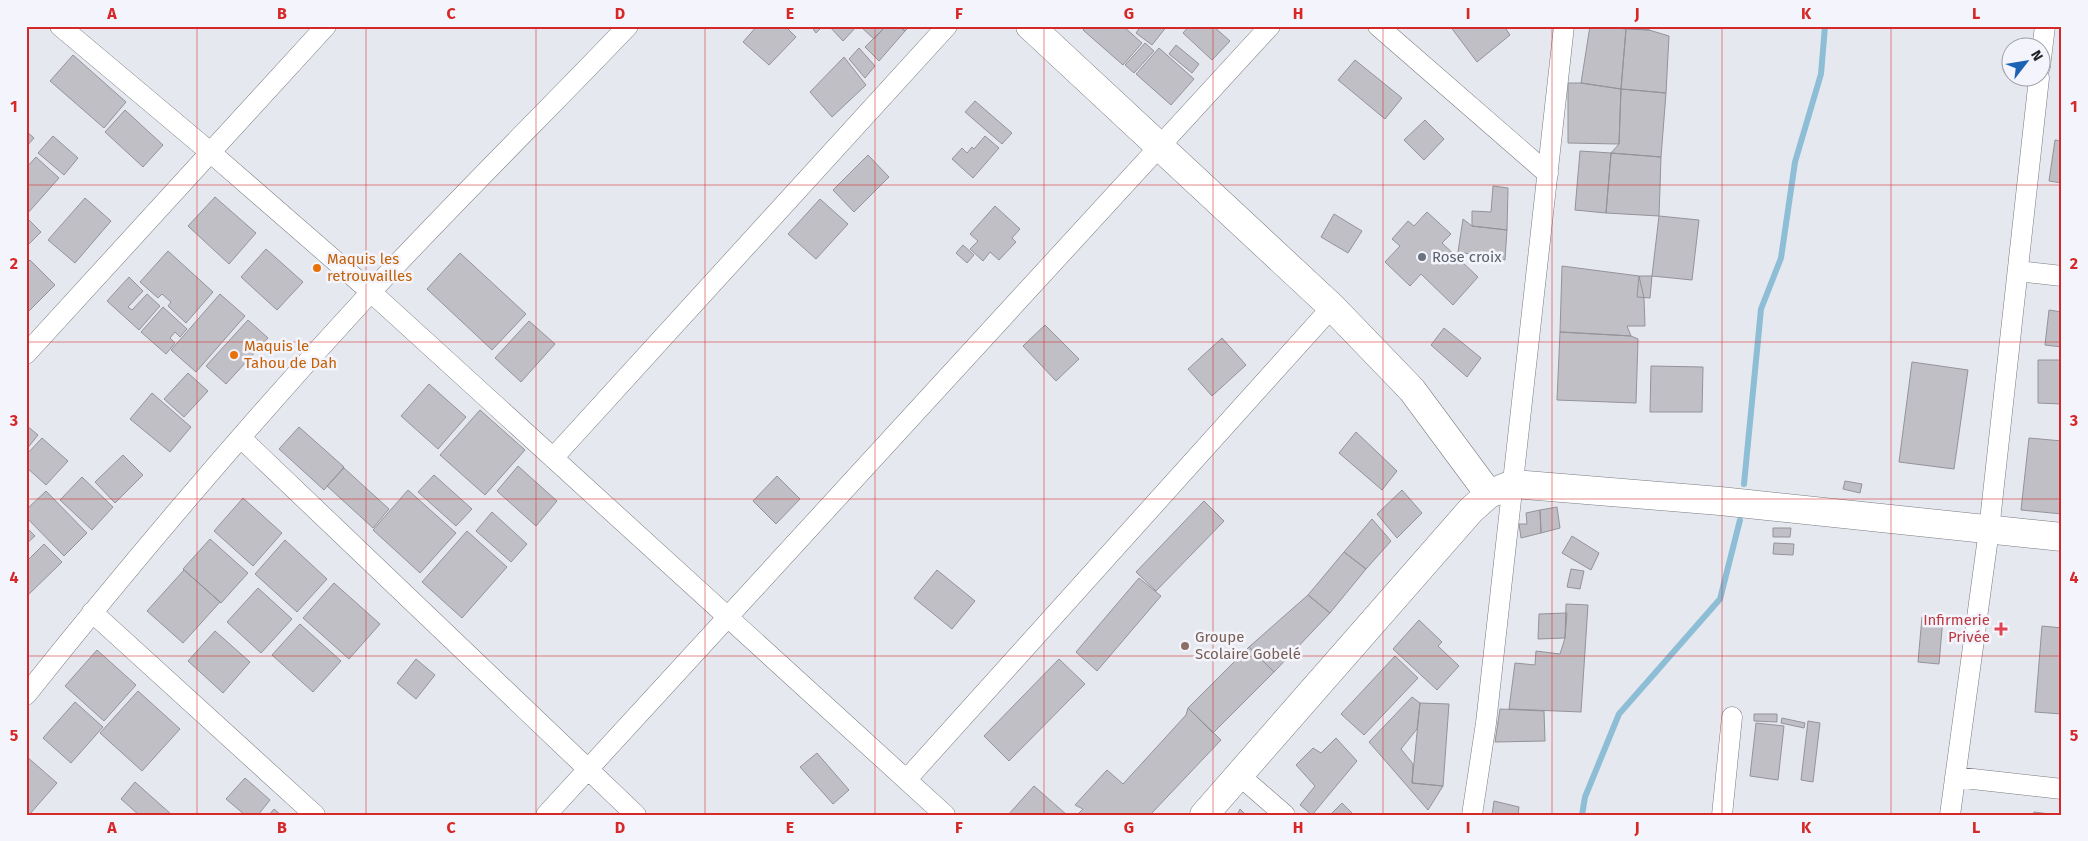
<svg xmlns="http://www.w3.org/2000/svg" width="2088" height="841" font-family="'Fira Sans',sans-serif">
<rect width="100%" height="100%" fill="#e6e8ef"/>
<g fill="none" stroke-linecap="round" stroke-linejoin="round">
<!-- stream -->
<path stroke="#8dbed6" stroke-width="6" d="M1744,484L1761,309L1781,258L1795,162L1821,74L1825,26
M1582,815L1585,797L1619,714L1720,599L1740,520"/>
</g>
<!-- building -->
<path fill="#c0bfc5" stroke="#949399" d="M757,26H790L788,29L796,37L769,65L743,42Z
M811,26H823L816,33Z
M829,26H857L843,41Z
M860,26H883L884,28L874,39Z
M886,26H899L905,31L879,61L865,47Z
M899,26H910L905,31Z
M1087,26H1123L1142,43L1123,65L1083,30Z
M1141,26H1167L1152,45L1136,33Z
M1189,26H1213L1230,41L1212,60L1183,33Z
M1450,26H1504L1510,35L1477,62Z
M1590,26H1649V30Z
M1590,26L1626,29L1621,89L1581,83Z
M1626,29L1649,30L1669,36L1666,93L1621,89Z
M1145,43L1154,51L1134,73L1125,65Z
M1176,45L1199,64L1192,73L1169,54Z
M859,48L875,66L865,78L849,59Z
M1159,48L1194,79L1171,105L1136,74Z
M73,55L126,102L104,128L50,81Z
M844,57L866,85L832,117L810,92Z
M1355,60L1402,98L1385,119L1338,80Z
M1568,83H1581L1621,89L1619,144L1568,143Z
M1621,89L1666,93L1661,157L1611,153L1619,144Z
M975,101L1012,133L1002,144L965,112Z
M125,110L163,145L143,167L105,132Z
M1425,120L1444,139L1424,160L1404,140Z
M26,131L34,138L26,147Z
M53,136L78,158L64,175L38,153Z
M985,136L999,148L973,178L952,159L962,148L967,153L972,147L974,149Z
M2055,140L2062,141V183L2049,181Z
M1580,151L1611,153L1606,213L1575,210Z
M1611,153L1661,157L1659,216L1606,213Z
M868,155L889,177L854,212L833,190Z
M36,157L59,178L27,214L26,168Z
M1493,186L1508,188L1507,230L1472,226V211L1491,212Z
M215,197L256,233L229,264L188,226Z
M85,198L111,221L75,263L48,240Z
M820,199L848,224L816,259L788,234Z
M995,206L1020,229L1012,238L1016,242L999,260L990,252L983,261L970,249L978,241L970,234Z
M1427,212L1451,234L1442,243L1478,277L1453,305L1421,274L1410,286L1385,262L1400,246L1392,239L1408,221L1414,226Z
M1334,214L1362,231L1348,253L1321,237Z
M1659,216L1699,220L1692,280L1652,276Z
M26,217L41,232L26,247Z
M1463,219L1472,226L1507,230L1505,260L1458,252Z
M963,245L974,255L967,263L956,253Z
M266,249L303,282L277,310L241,277Z
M168,251L213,292L186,323L168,306L171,302L162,294L158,298L140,282Z
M460,253L526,314L492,350L427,289Z
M30,260L55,285L26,314V264Z
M1562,266L1639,276L1644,298L1645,326H1627L1631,336L1560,332Z
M1639,276H1652L1650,298L1637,297Z
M129,277L143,291L128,307L132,310L147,294L160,306L139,330L107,301Z
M220,294L245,316L196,372L171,350Z
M163,307L187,329L180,337L175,332L170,338L175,343L166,354L141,332Z
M2049,310L2062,312V347L2045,345Z
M248,320L268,338L226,384L206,366Z
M529,321L555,344L521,382L495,358Z
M1045,325L1079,359L1056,381L1023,346Z
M1444,328L1481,358L1467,377L1431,345Z
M1560,332L1631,336L1638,339L1636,403L1557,400Z
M1222,338L1246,365L1212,396L1188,369Z
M2038,360H2062V404L2038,403Z
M1912,362L1968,370L1954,469L1899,462Z
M1651,366L1703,367L1702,412H1650Z
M188,373L208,391L184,417L164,399Z
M429,384L466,417L438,449L401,416Z
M152,393L191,427L170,452L130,419Z
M480,410L525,450L485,495L440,455Z
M26,425L38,435L26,450Z
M299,427L344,467L324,490L279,449Z
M1356,432L1397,471L1382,490L1339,453Z
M42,438L68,461L46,485L26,467V455Z
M2029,438L2062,441V514L2021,510Z
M123,455L143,475L115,503L95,482Z
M518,466L557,501L536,526L497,491Z
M344,468L389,509L373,528L327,486Z
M434,475L472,509L456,526L418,492Z
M777,476L800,499L776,524L753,501Z
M82,477L113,507L92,530L60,500Z
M1845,481L1862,484L1860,493L1843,489Z
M408,490L456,533L420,573L373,530Z
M1402,490L1422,513L1397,538L1377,514Z
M46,491L87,533L64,556L26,517V510Z
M243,498L282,533L253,566L214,531Z
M1204,501L1224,521L1156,591L1136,572Z
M1557,507L1560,528L1541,533L1540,510Z
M1540,510L1541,533L1521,538L1519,524H1527L1526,513Z
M492,512L527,544L511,562L476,531Z
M1372,519L1391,541L1366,569L1344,552Z
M26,527L35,536L26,544Z
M1773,528H1791L1790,537H1773Z
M467,531L507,567L462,618L422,582Z
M1572,536L1599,553L1591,570L1562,553Z
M210,539L248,573L221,603L183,569Z
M285,540L327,579L297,612L255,574Z
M1774,543L1794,544L1793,555L1773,554Z
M44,544L62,562L26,597V562Z
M1344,552L1366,569L1330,613L1308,595Z
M1571,569L1584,571L1580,589L1567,587Z
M184,570L220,602L183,643L147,611Z
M937,570L975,601L952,629L914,598Z
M1139,578L1161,596L1097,671L1076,652Z
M334,583L380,624L349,659L303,618Z
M258,588L292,619L261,653L227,622Z
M1308,595L1330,613L1274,672L1249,647Z
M1566,604L1588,605L1581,712L1509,709L1515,663L1535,665L1536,651L1560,654L1565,638Z
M1567,613L1565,638L1538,639L1539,614Z
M1922,617L1943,618L1939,664L1918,662Z
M1419,620L1442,642L1438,646L1459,666L1437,690L1393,649Z
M300,624L341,661L313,692L272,655Z
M2042,626L2062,628V714L2035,712Z
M215,631L250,662L223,693L188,661Z
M1249,647L1274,672L1213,733L1188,708Z
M97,650L136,685L104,721L65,686Z
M1395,656L1418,678L1364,735L1341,714Z
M416,659L435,675L416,699L397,683Z
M1059,659L1085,684L1009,761L984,736Z
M138,691L180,729L142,771L100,733Z
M1412,697L1420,703L1417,729L1401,749L1413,764L1412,783L1443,786L1428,810L1369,742Z
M75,702L103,727L71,763L43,738Z
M1420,703L1449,704L1443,786L1412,783Z
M1188,708L1221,740L1150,815H1077L1083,809L1075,805L1107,770L1123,784L1186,715Z
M1500,709L1544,711L1545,741L1495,742Z
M1754,714H1777V722L1754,721Z
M1782,718L1805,723L1804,728L1781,723Z
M1808,721L1820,723L1813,782L1801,780Z
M1756,723L1784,726L1778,780L1750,776Z
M1336,738L1357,761L1312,815L1300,805L1315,786L1296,765L1313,748L1321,753Z
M817,753L849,790L833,804L800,767Z
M26,756L57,783L29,815H26Z
M245,778L270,800L258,815H245L226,799Z
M135,782L172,815H139L121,799Z
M1034,786L1067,815H1008Z
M1494,801L1519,807L1518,815H1492Z
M1342,803L1354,815H1330Z
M274,809L281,815H269Z
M1240,809L1246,815H1237Z
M2034,812L2058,815H2033Z"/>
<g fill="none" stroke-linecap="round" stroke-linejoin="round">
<defs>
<path id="street" d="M60,26L210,152L371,292L945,815
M1378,26L1548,174
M2040,67L2045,26
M2018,271L2062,276
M26,354L326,26
M241,438L636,815
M553,458L947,26
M92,612L315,815
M26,695C136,557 251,422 370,293C454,202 543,115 628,26
M1240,776L1285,815
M1955,777L2062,789
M907,779L1332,307
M546,815L1270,26
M1472,815L1486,723L1564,26
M1722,815L1732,717
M1950,815L1989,530L2039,78"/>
<path id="secondary" d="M1030,26L1332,307L1412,390L1489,494
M1204,815L1471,510L1489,494L1513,484L1720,501L2062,537"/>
</defs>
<!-- street casing -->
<use href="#street" stroke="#797b80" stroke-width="21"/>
<!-- secondary casing -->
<use href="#secondary" stroke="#797b80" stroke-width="29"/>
<!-- street -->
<use href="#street" stroke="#fff" stroke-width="20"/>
<!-- secondary -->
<use href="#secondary" stroke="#fff" stroke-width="28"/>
</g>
<!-- grid -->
<path fill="none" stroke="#d62828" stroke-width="1" stroke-opacity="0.55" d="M197,26V815M366,26V815M536,26V815M705,26V815M875,26V815M1044,26V815M1213,26V815M1383,26V815M1552,26V815M1722,26V815M1891,26V815M26,185H2062M26,342H2062M26,499H2062M26,656H2062"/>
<!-- markers -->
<circle fill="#6b7280" stroke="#f4f5fc" stroke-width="2" cx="1422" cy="257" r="5"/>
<g fill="#e8710a" stroke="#f4f5fc" stroke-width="2">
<circle cx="317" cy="268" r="5"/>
<circle cx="234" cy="355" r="5"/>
</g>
<path fill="#e0444e" stroke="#f4f5fc" stroke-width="2" d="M1998.5 621.5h5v5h5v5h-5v5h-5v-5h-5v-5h5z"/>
<circle fill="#8d6e63" stroke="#f4f5fc" stroke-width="2" cx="1185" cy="646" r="5"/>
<g text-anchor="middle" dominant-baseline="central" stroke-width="5" stroke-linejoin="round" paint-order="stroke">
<!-- worship labels -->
<g font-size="15" fill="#5b616d" stroke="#f4f5fc" text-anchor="start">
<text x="1432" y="257">Rose croix</text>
</g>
<!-- food labels -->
<g font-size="15" fill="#c56008" stroke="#f4f5fc" text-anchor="start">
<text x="327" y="259">Maquis les<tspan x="327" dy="17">retrouvailles</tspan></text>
<text x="244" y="346">Maquis le<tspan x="244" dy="17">Tahou de Dah</tspan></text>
</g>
<!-- health labels -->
<g font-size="15" fill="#be3a42" stroke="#f4f5fc" text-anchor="end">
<text x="1990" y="620">Infirmerie<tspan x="1990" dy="17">Privée</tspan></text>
</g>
<!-- education labels -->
<g font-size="15" fill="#785e54" stroke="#f4f5fc" text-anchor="start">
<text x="1195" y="637">Groupe<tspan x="1195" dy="17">Scolaire Gobelé</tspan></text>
</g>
</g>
<!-- border -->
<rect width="2088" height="841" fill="none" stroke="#f4f5fc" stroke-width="55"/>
<!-- north arrow -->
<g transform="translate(2026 62) rotate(59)"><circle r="24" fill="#f4f5fc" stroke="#a0a1a6"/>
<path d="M0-4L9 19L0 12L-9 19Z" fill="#1c63b3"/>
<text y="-8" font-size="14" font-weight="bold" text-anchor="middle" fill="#222325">N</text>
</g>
<rect x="28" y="28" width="2032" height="786" fill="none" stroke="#d62828" stroke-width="2"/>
<g font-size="16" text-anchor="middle" font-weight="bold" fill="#d62828">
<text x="112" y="19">A</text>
<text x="282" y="19">B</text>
<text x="451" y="19">C</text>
<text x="620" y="19">D</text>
<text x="790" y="19">E</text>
<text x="959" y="19">F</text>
<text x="1129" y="19">G</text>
<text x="1298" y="19">H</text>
<text x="1468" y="19">I</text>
<text x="1637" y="19">J</text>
<text x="1806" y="19">K</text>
<text x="1976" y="19">L</text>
<text x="14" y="112">1</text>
<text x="2074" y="112">1</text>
<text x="14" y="269">2</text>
<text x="2074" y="269">2</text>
<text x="14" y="426">3</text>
<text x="2074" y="426">3</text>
<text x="14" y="583">4</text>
<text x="2074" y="583">4</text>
<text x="14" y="741">5</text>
<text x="2074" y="741">5</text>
<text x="112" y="833">A</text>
<text x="282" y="833">B</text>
<text x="451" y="833">C</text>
<text x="620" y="833">D</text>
<text x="790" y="833">E</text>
<text x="959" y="833">F</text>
<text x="1129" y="833">G</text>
<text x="1298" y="833">H</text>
<text x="1468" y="833">I</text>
<text x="1637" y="833">J</text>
<text x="1806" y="833">K</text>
<text x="1976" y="833">L</text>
</g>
</svg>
